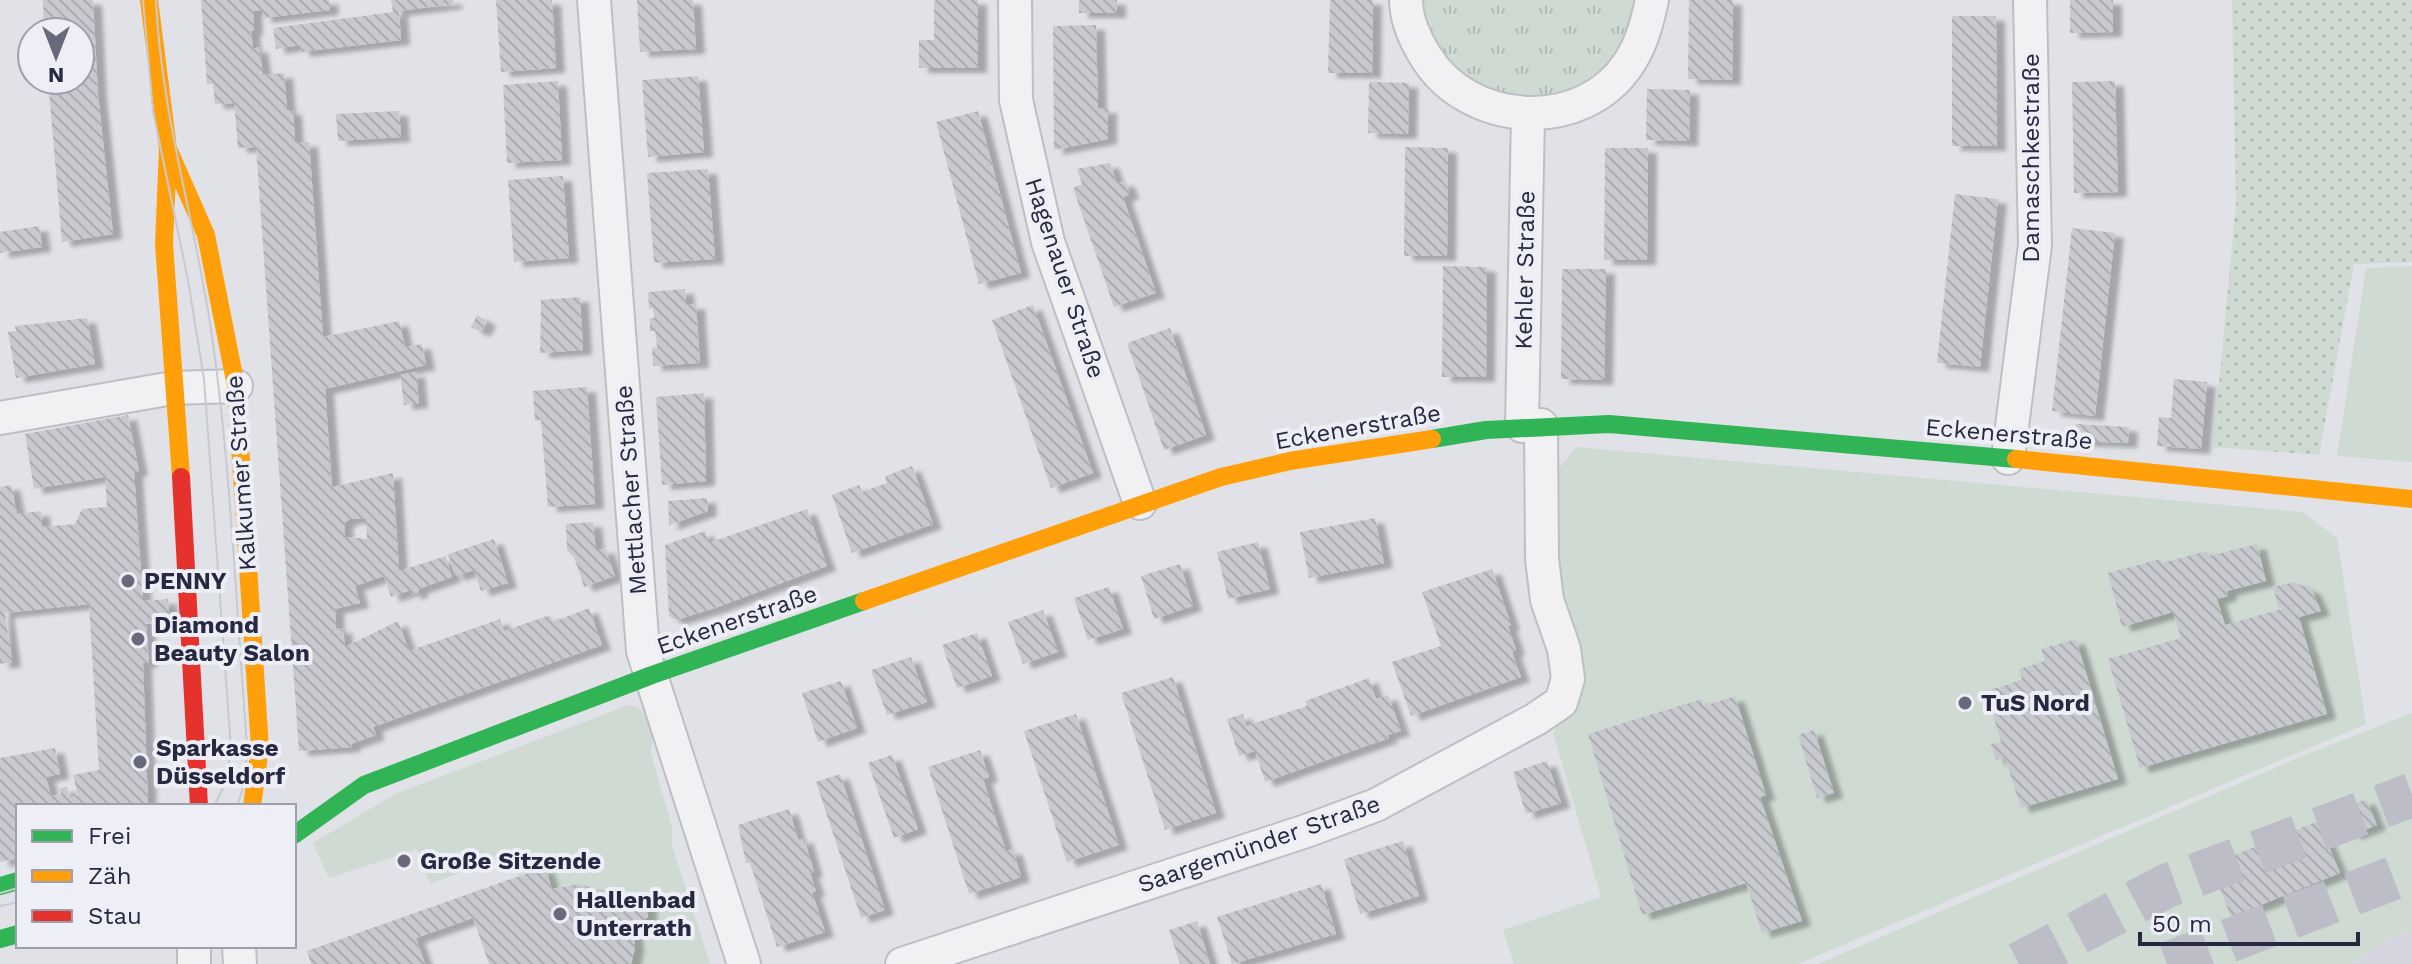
<svg xmlns="http://www.w3.org/2000/svg" width="2412" height="964" font-family="'Work Sans',sans-serif">
<defs>
<pattern id="park-tufts" width="24" height="20" patternUnits="userSpaceOnUse" patternTransform="scale(2)"><rect width="24" height="20" fill="#cedad2"/><path d="M3 7l-1-3M5 7V3M7 7l1-3M15 17l-1-3M17 17v-4M19 17l1-3" fill="none" stroke="#b1bbb6"/></pattern>
<pattern id="garden-dots" width="8" height="8" patternUnits="userSpaceOnUse" patternTransform="scale(2)"><rect width="8" height="8" fill="#cedad2"/><path d="M2 2h.1M6 6h.1" fill="none" stroke="#b1bbb6" stroke-width="1.8" stroke-linecap="round"/></pattern>
<pattern id="building-back-hatch" width="6" height="6" patternUnits="userSpaceOnUse" patternTransform="scale(2)"><rect width="6" height="6" fill="#c8c9cf"/><path d="M-1 5l2 2M0 0l6 6M5-1l2 2" fill="none" stroke="#acadb3"/></pattern>
<filter id="shadow"><feDropShadow dx="9" dy="5" stdDeviation="2" flood-color="#0004"/></filter>
</defs>
<rect width="100%" height="100%" fill="#e1e2e7"/>
<!-- built -->
<path fill="#d4d5df" d="M2412,931V964H2352L2391,938Z"/>
<!-- grass -->
<path fill="#cedad2" d="M2412,266V462L2337,456L2366,268Z
M1576,447L2303,512L2337,538L2366,724L1798,964H1514L1503,930L1601,897L1553,733L1579,681L1554,557L1556,472Z
M629,705L639,708L654,726L651,753L673,831L671,842L710,964H631L635,948L633,926L644,922L650,911L644,895L626,893L618,902C598,885 577,881 552,889L545,867L518,876L511,854L430,884L417,849L329,878L313,843L395,794Z
M2412,713V931L2391,938L2352,964H1818L2307,754Z"/>
<!-- park -->
<path fill="url(#park-tufts)" d="M1422,0H1640L1635,30L1592,85L1525,103L1462,79L1439,55L1425,24Z"/>
<!-- garden -->
<path fill="url(#garden-dots)" d="M2232,0H2412V262L2354,264L2319,455L2213,447L2236,204Z"/>
<!-- building -->
<path fill="url(#building-back-hatch)" fill-rule="evenodd" filter="url(#shadow)" d="M43,0H93L98,95L113,234L62,242L48,80H80V32H44Z
M201,0H329L330,10L263,18L262,10L253,11L254,30L251,31L253,49L259,47L263,75L284,73L287,110H293L295,142H309L323,337L399,321L405,347L422,344L426,365L325,389L332,487L393,473L399,571L446,556L452,577L418,589L419,592L412,595L411,590L391,597L384,576L355,586L360,603L335,609L336,629L343,628L345,647L398,621L409,651L500,619L504,631L550,615L553,622L589,608L602,645L373,727L376,735L351,744L352,747L299,751L256,147L238,148L234,103L215,104L213,84H207ZM350,519H366L367,539L345,537L344,523Z
M391,0H453L454,4L399,11L401,40L301,52L300,45L276,49L273,28L393,12Z
M496,0H552L556,68L501,72Z
M637,0H693L696,49L640,52Z
M934,0H978V68H919V40H934Z
M1079,0H1117V13H1079Z
M1330,0H1373L1372,73H1328Z
M1689,0H1733L1732,80L1688,79Z
M2070,0H2113V32L2070,33Z
M1952,16H1996L1997,146H1952Z
M1096,25L1098,109L1108,108V139L1054,150L1053,26Z
M698,76L704,152L648,157L642,80Z
M558,81L562,160L507,163L503,85Z
M2115,81L2118,192L2074,193L2072,82Z
M1369,82L1409,83L1408,134L1368,133Z
M1647,89L1690,90L1689,141L1646,140Z
M399,111L401,137L338,141L336,114Z
M978,111L1021,273L979,284L936,122Z
M1405,147L1448,148L1447,256H1404Z
M1605,148H1648L1647,260H1604Z
M1110,163L1117,183L1125,181L1130,194L1123,197L1156,293L1114,307L1073,188L1082,184L1077,169Z
M708,169L715,259L654,263L647,173Z
M563,176L569,258L514,262L508,180Z
M1955,194L1998,199L1980,367L1937,363Z
M39,226L42,247L0,253V232Z
M2072,228L2115,233L2095,416L2052,411Z
M1443,266L1487,267L1486,377H1442Z
M1562,269H1606L1604,380L1561,379Z
M685,289L686,305L696,304L700,363L653,366L652,348L657,347L656,338L655,331H650V318H654V314L653,308L649,309L648,292Z
M580,297L583,350L540,353L541,300Z
M1033,305L1093,473L1051,488L992,320Z
M477,315L487,321L481,332L471,327Z
M87,318L95,364L16,378L8,332L16,331L15,326Z
M1170,328L1206,435L1164,450L1127,343Z
M416,372L419,403L404,405L400,375Z
M2174,379L2207,382L2201,449L2157,446L2159,417L2171,418Z
M587,387L595,504L548,507L541,420L535,421L533,391Z
M704,393L706,481L662,485L656,397Z
M128,415L139,471L134,472L143,601L168,599L170,623L146,624L149,662L143,663L148,806H18V858L0,862V758L55,748L60,774L46,777L51,796L61,794L60,788L67,787L69,798L78,795L73,775L99,770L89,604L5,613L12,662L0,664V487L11,485L17,514L41,511L42,527L75,524L82,509L107,507L105,477L34,489L25,434Z
M2076,424L2129,427L2128,443L2075,441Z
M912,466L933,524L852,553L832,495L859,485L862,492L887,483L885,476Z
M707,498L708,511L669,525L668,501Z
M807,509L827,566L718,607L676,620L669,616L665,545L705,531L708,543Z
M1375,518L1384,563L1309,578L1300,532Z
M593,522L596,551L605,548L615,576L584,587L574,557L567,550L566,524Z
M494,539L508,583L481,591L474,570L455,576L448,554Z
M1258,542L1270,589L1228,599L1217,552Z
M2257,544L2266,581L2227,591L2228,596L2217,599L2225,625L2296,605L2279,608L2273,587L2294,582L2312,590L2321,611L2299,617L2327,714L2140,768L2108,659L2181,638L2173,612L2122,627L2108,573L2161,559L2162,563L2206,551L2209,556Z
M1180,564L1193,606L1154,619L1141,576Z
M1492,569L1511,625L1508,626L1516,650L1512,652L1521,677L1411,716L1392,662L1441,646L1422,592Z
M1109,587L1123,629L1088,640L1074,598Z
M1043,610L1058,652L1023,664L1008,622Z
M977,633L992,676L957,688L942,645Z
M2076,639L2118,779L2021,808L2005,758L1996,760L1991,744L2001,742L1986,691L2022,680L2019,669L2045,661L2041,649Z
M911,657L927,702L887,715L871,670Z
M1173,677L1216,813L1165,830L1121,693Z
M1369,678L1376,699L1388,695L1401,731L1387,735L1389,738L1265,782L1255,751L1239,756L1227,719L1243,714L1246,726L1307,706L1305,701Z
M841,681L857,728L818,742L802,693Z
M1735,696L1766,795L1760,797L1802,921L1762,933L1746,883L1642,915L1588,734L1702,699L1704,706Z
M1076,714L1119,845L1067,862L1024,731Z
M1814,730L1834,793L1817,798L1798,735Z
M980,750L989,777L983,779L1006,851L1013,849L1021,877L969,894L928,767Z
M892,755L918,829L894,838L868,763Z
M1547,761L1561,803L1526,814L1513,772Z
M840,774L885,910L861,918L816,782Z
M2366,799L2377,825L2352,835L2342,809Z
M789,809L798,840L804,838L814,872L810,873L816,891L812,892L825,932L777,947L750,863H746L738,825Z
M2318,821L2340,873L2231,917L2210,865Z
M1403,841L1419,896L1360,914L1344,859Z
M545,867L552,889L578,884L601,890L618,902L632,892L648,899V917L633,926L635,948L631,964H489L473,918L416,938L425,964H311L307,951Z
M1321,884L1336,934L1232,964L1217,917Z
M1197,921L1210,964H1180L1169,930Z"/>
<g fill="none" stroke-linecap="round" stroke-linejoin="round">
<!-- highway-tunnel -->
<path stroke="#bcbdc6" stroke-width="44" stroke-dasharray="44 22" stroke-linecap="butt" d="M2019,964L2166,886L2412,795
M2167,964L2412,871"/>
<defs>
<path id="street" d="M594,0L643,651L744,964
M1015,0L1016,100L1048,242L1140,503
M1406,0C1406,20 1416,41 1426,57C1469,127 1583,134 1629,63C1642,43 1647,23 1652,0
M0,418L173,388L236,386
M1522,426L1528,114
M2008,458L2035,245L2030,0
M194,946V964
M239,946L240,964
M902,964L1309,830L1376,805L1536,719L1561,702L1568,679L1564,649L1547,600L1542,559L1541,425"/>
</defs>
<!-- street casing -->
<use href="#street" stroke="#bebfc5" stroke-width="36"/>
<!-- street -->
<use href="#street" stroke="#f1f1f3" stroke-width="32"/>
<!-- fast -->
<path stroke="#30b455" stroke-width="18" d="M1432,439L1486,430L1609,424L2016,459
M294,835L364,785L652,675L864,601
M0,886L18,881
M0,939L18,934"/>
<!-- slow -->
<path stroke="#ff9f0a" stroke-width="18" d="M149,0L168,149L164,244L181,477
M169,151L206,235L236,386L260,748L252,806
M2016,459L2412,499
M864,601L1221,477L1290,461L1432,439"/>
<!-- jam -->
<path stroke="#e5322d" stroke-width="18" d="M181,477L199,806"/>
<!-- tram -->
<path stroke="#cacace" stroke-width="2" d="M143,0L153,111L188,280L204,379L231,748L226,782L214,806
M156,0C161,112 194,218 211,329C231,467 236,607 247,746L245,782L237,806
M0,893L18,888
M0,906L18,902"/>
</g>
<!-- markers -->
<g fill="#68697b" stroke="#eeeff6" stroke-width="3">
<circle cx="128" cy="581" r="8"/>
<circle cx="138" cy="639" r="8"/>
<circle cx="1965" cy="703" r="8"/>
<circle cx="140" cy="762" r="8"/>
<circle cx="404" cy="861" r="8"/>
<circle cx="560" cy="914" r="8"/>
</g>
<g text-anchor="middle" dominant-baseline="central" stroke-width="8" stroke-linejoin="round" paint-order="stroke">
<!-- street labels -->
<g font-size="24" fill="#272841" stroke="#eeeff6">
<text transform="translate(2031 158) rotate(-90)">Damaschkestraße</text>
<text transform="translate(1525 270) rotate(-89)">Kehler Straße</text>
<text transform="translate(1065 278) rotate(72)">Hagenauer Straße</text>
<text transform="translate(1358 427) rotate(-10)">Eckenerstraße</text>
<text transform="translate(2009 434) rotate(5)">Eckenerstraße</text>
<text transform="translate(241 473) rotate(-94)">Kalkumer Straße</text>
<text transform="translate(631 490) rotate(-94)">Mettlacher Straße</text>
<text transform="translate(737 620) rotate(-19)">Eckenerstraße</text>
<text transform="translate(1259 844) rotate(-19)">Saargemünder Straße</text>
</g>
<!-- poi labels -->
<g font-size="24" font-weight="bold" fill="#272841" stroke="#eeeff6" text-anchor="start">
<text x="144" y="581">PENNY</text>
<text x="154" y="625">Diamond<tspan x="154" dy="28">Beauty Salon</tspan></text>
<text x="1981" y="703">TuS Nord</text>
<text x="156" y="748">Sparkasse<tspan x="156" dy="28">Düsseldorf</tspan></text>
<text x="420" y="861">Große Sitzende</text>
<text x="576" y="900">Hallenbad<tspan x="576" dy="28">Unterrath</tspan></text>
</g>
</g>
<!-- legend -->
<rect x="16" y="804" width="280" height="144" fill="#eeeff6" stroke="#9e9fae" stroke-width="2"/>
<rect x="32" y="830" width="40" height="12" fill="#30b455" stroke="#9e9fae" stroke-width="2"/>
<text x="88" y="844" font-size="24" fill="#272841">Frei</text>
<rect x="32" y="870" width="40" height="12" fill="#ff9f0a" stroke="#9e9fae" stroke-width="2"/>
<text x="88" y="884" font-size="24" fill="#272841">Zäh</text>
<rect x="32" y="910" width="40" height="12" fill="#e5322d" stroke="#9e9fae" stroke-width="2"/>
<text x="88" y="924" font-size="24" fill="#272841">Stau</text>
<!-- north arrow -->
<g transform="translate(56 56) rotate(180)"><circle r="38" fill="#eeeff6" stroke="#9e9fae" stroke-width="2"/>
<path d="M0-6L14 30L0 20L-14 30Z" fill="#68697b"/>
<text y="-12" font-size="22" font-weight="bold" text-anchor="middle" fill="#272841">N</text>
</g>
<!-- scale -->
<path d="M2140 932v12h218v-12" fill="none" stroke="#272841" stroke-width="4"/>
<text x="2152" y="932" font-size="24" fill="#272841" stroke="#eeeff6" stroke-width="6" paint-order="stroke">50 m</text>
</svg>
